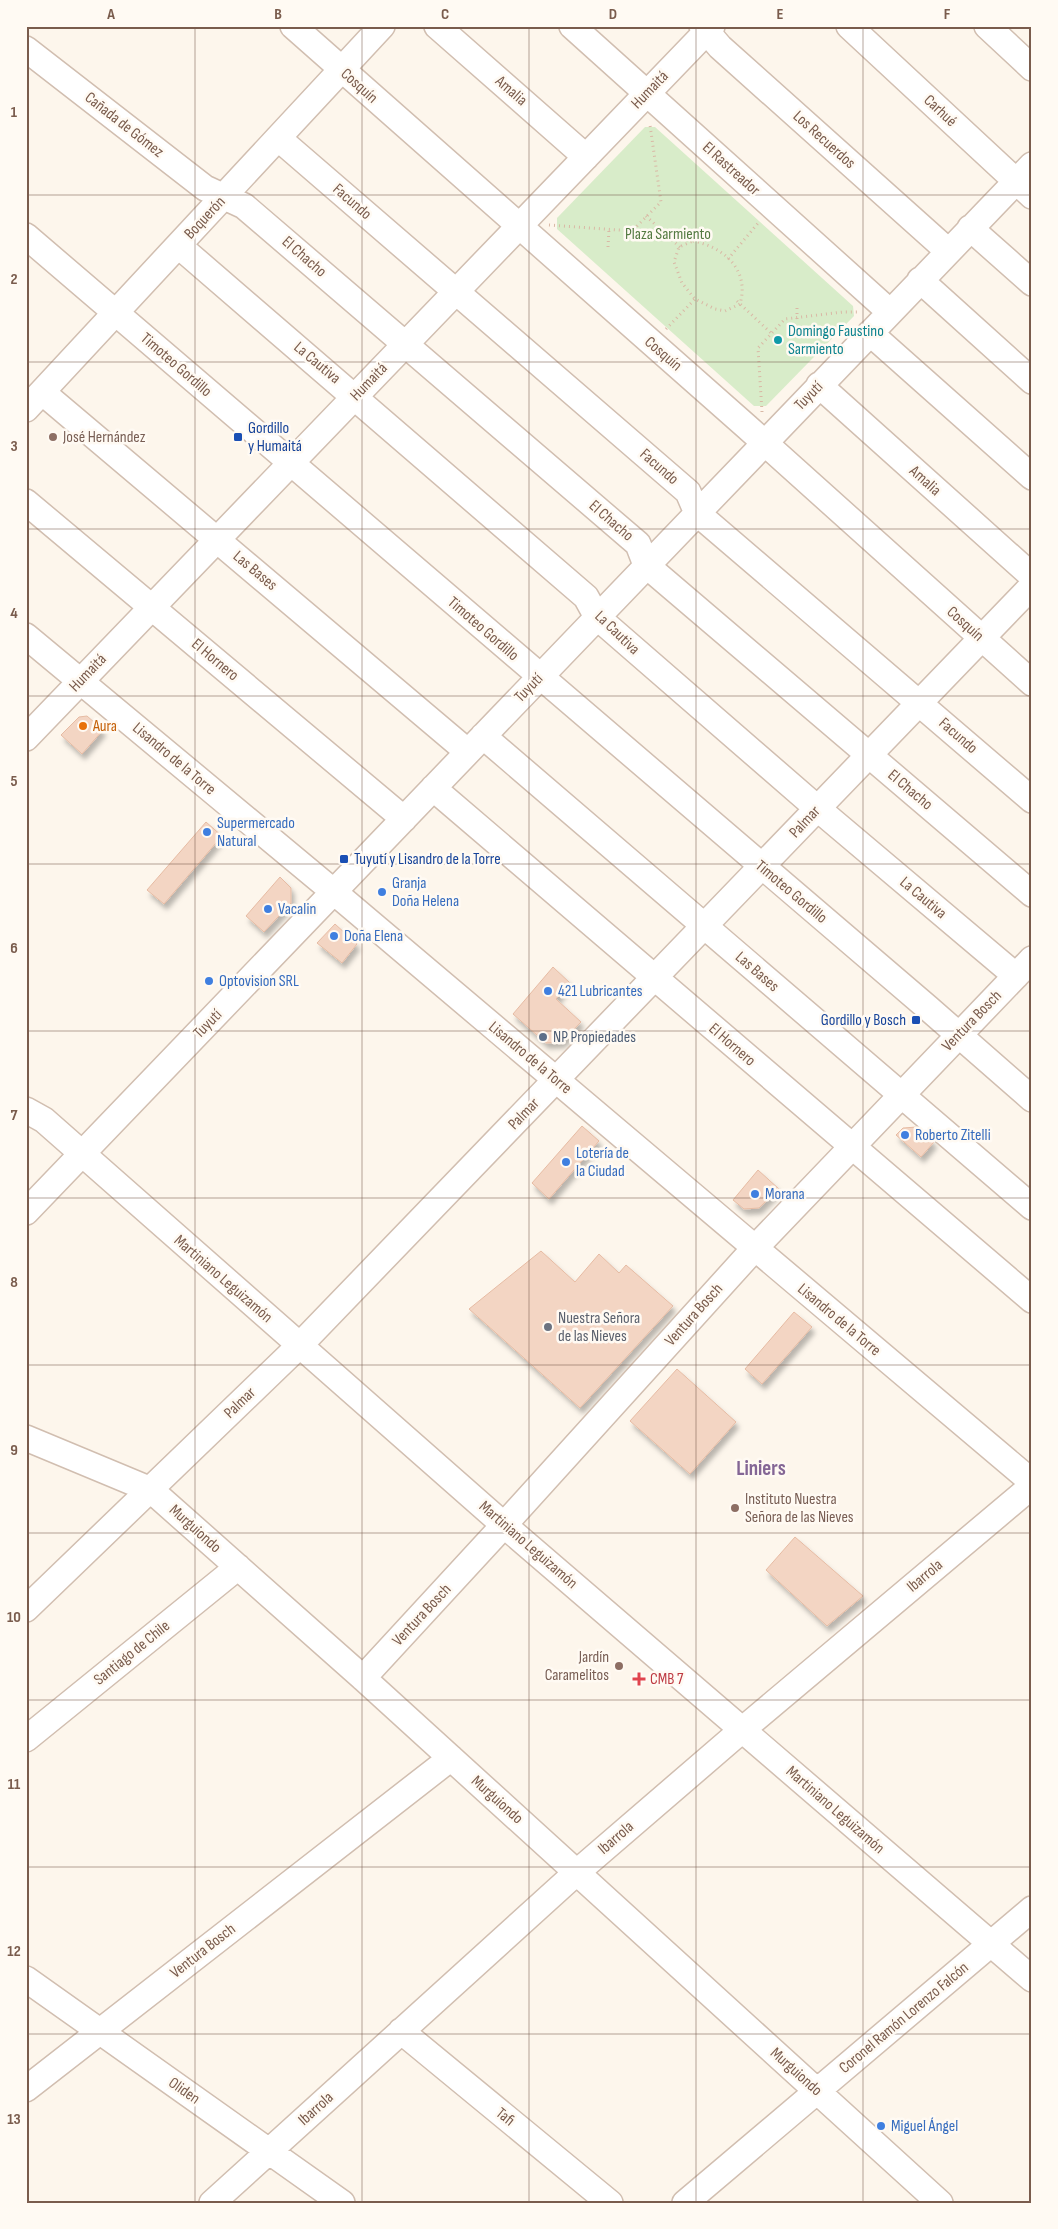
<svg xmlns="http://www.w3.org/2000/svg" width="1058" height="2229" font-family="'Sofia Sans Condensed',sans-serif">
<defs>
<filter id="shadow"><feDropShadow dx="3" dy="5.5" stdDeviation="2.5" flood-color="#0004"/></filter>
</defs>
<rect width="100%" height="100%" fill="#fdf6ec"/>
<!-- green -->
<path fill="#d8ecc9" d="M645,127H655L853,306L854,316L766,406H754L557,229V218Z"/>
<!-- building -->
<path fill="#f3d5c3" stroke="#e6bba3" filter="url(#shadow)" d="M87,716L103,730L82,754L61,735L79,717Z
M206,822L222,836L164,904L147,890Z
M280,877L291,888V903L264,932L246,916Z
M335,924L357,944L342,963L317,943Z
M553,967L570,983L556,999L581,1022L562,1042L546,1043L513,1014Z
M582,1126L599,1141L549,1199L532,1183Z
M917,1127L934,1142L921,1157L896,1135L903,1128Z
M758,1170L779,1189L759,1208L744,1209L733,1200Z
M541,1251L575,1282L599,1254L619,1273L626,1265L673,1306L580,1408L469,1309Z
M794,1312L812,1327L762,1384L745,1369Z
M677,1369L736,1422L690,1474L630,1421Z
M795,1537L863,1596L827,1626L766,1570Z"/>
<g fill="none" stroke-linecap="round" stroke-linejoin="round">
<defs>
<path id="minor" d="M293,26L747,427L1032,683
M437,26L586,157
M572,26L890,312
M702,26L720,47L948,251
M849,26L1032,196
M987,26L1032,68
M26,49L205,188L244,206L638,544L646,565L1032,894
M278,138L688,492L697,513L1032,800
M970,228L1032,283
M26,236L928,1008L1032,1099
M179,246L586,597L597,617L817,808L1016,976
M920,280L1032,381
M870,333L1032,477
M819,385L1032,576
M42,392L468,752
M26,409L382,26
M26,502L404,819
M26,636L334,892L1032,1482
M483,736L1032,1207
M26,738L712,26
M433,788L1032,1300
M26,1110L44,1120L504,1525L1032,1979
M26,1212L1032,165
M26,1438L151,1490L363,1678L940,2203
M26,1609L299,1346L1032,586
M363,1678L504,1525L754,1249L1032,959
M26,1739L238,1567
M26,1979L342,2203
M401,2031L610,2203
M26,2089L451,1758
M212,2203L576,1873L742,1730L1032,1486
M685,2203L1032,1909"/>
</defs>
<!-- minor casing -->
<use href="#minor" stroke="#d1beb0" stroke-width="28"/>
<!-- path -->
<path stroke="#d9b8a5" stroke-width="3" stroke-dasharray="1 4" stroke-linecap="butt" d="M646,216L682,249
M549,225L632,231L661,202L650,125
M693,241C724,247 750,270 740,304L725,311L715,309L695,299L682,283L674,262L679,247Z
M608,247L609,229
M728,259L759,222
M737,301L771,333
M797,319V307
M666,329L695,299
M762,412L758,348L785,319L843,312H859"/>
<!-- minor -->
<use href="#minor" stroke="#fff" stroke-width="25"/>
</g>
<!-- grid -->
<path fill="none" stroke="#7a5c4d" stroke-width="1" stroke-opacity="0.55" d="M195,26V2203M362,26V2203M529,26V2203M696,26V2203M863,26V2203M26,195H1032M26,362H1032M26,529H1032M26,696H1032M26,864H1032M26,1031H1032M26,1198H1032M26,1365H1032M26,1533H1032M26,1700H1032M26,1867H1032M26,2034H1032"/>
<!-- markers -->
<circle fill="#0f9aa8" stroke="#fffaf3" stroke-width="2" cx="778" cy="340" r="5"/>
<g fill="#8d6e63" stroke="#fffaf3" stroke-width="2">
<circle cx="53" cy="437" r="5"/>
<circle cx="735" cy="1508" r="5"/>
<circle cx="619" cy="1666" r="5"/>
</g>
<g fill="#1a4fb4" stroke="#fffaf3" stroke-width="2">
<rect x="233" y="432" width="10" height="10" rx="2.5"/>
<rect x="339" y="854" width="10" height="10" rx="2.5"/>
<rect x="911" y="1015" width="10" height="10" rx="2.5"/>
</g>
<circle fill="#e8710a" stroke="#fffaf3" stroke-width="2" cx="83" cy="726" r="5"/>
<g fill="#3f7fe0" stroke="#fffaf3" stroke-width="2">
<circle cx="207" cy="832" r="5"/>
<circle cx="382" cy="892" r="5"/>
<circle cx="268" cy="909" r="5"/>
<circle cx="334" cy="936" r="5"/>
<circle cx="209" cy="981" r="5"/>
<circle cx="548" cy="991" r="5"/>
<circle cx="905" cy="1135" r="5"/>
<circle cx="566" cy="1162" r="5"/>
<circle cx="755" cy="1194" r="5"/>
<circle cx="881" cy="2126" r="5"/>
</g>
<circle fill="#5c6f8a" stroke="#fffaf3" stroke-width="2" cx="543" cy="1037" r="5"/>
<circle fill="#6b7280" stroke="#fffaf3" stroke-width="2" cx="548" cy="1327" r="5"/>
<path fill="#e0444e" stroke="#fffaf3" stroke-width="2" d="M636.5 1671.5h5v5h5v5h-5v5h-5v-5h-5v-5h5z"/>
<g text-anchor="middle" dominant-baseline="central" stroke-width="5" stroke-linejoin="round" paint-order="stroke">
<!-- street labels -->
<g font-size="16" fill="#7a5c4d" stroke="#fffaf3">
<text transform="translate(359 86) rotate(42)">Cosquín</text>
<text transform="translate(650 90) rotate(-46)">Humaitá</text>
<text transform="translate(511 91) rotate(41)">Amalia</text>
<text transform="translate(940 111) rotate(43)">Carhué</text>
<text transform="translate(124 125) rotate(38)">Cañada de Gómez</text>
<text transform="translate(824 140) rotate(42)">Los Recuerdos</text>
<text transform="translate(731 169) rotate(42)">El Rastreador</text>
<text transform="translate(352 202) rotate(41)">Facundo</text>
<text transform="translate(205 218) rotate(-47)">Boquerón</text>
<text transform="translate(304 257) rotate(41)">El Chacho</text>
<text transform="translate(663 354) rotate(41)">Cosquín</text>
<text transform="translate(317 363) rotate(40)">La Cautiva</text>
<text transform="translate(176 365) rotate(41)">Timoteo Gordillo</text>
<text transform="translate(369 382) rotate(-46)">Humaitá</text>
<text transform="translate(809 396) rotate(-46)">Tuyutí</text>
<text transform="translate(659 467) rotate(41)">Facundo</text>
<text transform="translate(925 481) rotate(42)">Amalia</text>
<text transform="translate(611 521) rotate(41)">El Chacho</text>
<text transform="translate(255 571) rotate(40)">Las Bases</text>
<text transform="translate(965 624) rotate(42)">Cosquín</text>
<text transform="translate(483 629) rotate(41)">Timoteo Gordillo</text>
<text transform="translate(617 633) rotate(44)">La Cautiva</text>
<text transform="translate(215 660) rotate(40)">El Hornero</text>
<text transform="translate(88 673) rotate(-46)">Humaitá</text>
<text transform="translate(529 688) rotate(-46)">Tuyutí</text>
<text transform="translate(958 736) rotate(41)">Facundo</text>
<text transform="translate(174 759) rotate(40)">Lisandro de la Torre</text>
<text transform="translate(910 790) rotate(40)">El Chacho</text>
<text transform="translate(805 822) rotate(-47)">Palmar</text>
<text transform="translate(791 892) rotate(40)">Timoteo Gordillo</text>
<text transform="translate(923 898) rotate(40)">La Cautiva</text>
<text transform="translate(757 972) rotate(41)">Las Bases</text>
<text transform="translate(972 1021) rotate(-46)">Ventura Bosch</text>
<text transform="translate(208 1024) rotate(-46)">Tuyutí</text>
<text transform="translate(732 1045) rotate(41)">El Hornero</text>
<text transform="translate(530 1058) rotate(40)">Lisandro de la Torre</text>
<text transform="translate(524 1114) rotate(-46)">Palmar</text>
<text transform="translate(223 1279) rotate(41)">Martiniano Leguizamón</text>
<text transform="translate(694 1315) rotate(-48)">Ventura Bosch</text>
<text transform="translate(839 1320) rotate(40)">Lisandro de la Torre</text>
<text transform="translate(240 1403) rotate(-44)">Palmar</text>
<text transform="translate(195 1529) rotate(42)">Murguiondo</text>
<text transform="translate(528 1545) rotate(41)">Martiniano Leguizamón</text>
<text transform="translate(925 1576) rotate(-40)">Ibarrola</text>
<text transform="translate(422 1615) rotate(-47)">Ventura Bosch</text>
<text transform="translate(132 1653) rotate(-39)">Santiago de Chile</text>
<text transform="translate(497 1800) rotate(42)">Murguiondo</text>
<text transform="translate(835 1810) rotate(41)">Martiniano Leguizamón</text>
<text transform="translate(616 1838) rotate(-41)">Ibarrola</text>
<text transform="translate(203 1951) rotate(-38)">Ventura Bosch</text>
<text transform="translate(904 2018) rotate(-40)">Coronel Ramón Lorenzo Falcón</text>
<text transform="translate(796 2072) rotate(42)">Murguiondo</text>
<text transform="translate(184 2091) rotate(35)">Oliden</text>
<text transform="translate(316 2109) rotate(-42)">Ibarrola</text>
<text transform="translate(505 2117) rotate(39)">Tafi</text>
</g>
<!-- park labels -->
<g font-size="16" fill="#537a41" stroke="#fffaf3">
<text x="668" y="234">Plaza Sarmiento</text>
</g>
<!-- culture labels -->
<g font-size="16" fill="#0d838f" stroke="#fffaf3" text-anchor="start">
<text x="788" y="331">Domingo Faustino<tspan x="788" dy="18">Sarmiento</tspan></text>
</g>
<!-- transit labels -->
<g font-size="16" fill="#164399" stroke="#fffaf3" text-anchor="start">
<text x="248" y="428">Gordillo<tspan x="248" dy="18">y Humaitá</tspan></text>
<text x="354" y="859">Tuyutí y Lisandro de la Torre</text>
<text x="906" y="1020" text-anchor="end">Gordillo y Bosch</text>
</g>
<!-- education labels -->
<g font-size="16" fill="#785e54" stroke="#fffaf3" text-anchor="start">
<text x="63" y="437">José Hernández</text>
<text x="745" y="1499">Instituto Nuestra<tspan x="745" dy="18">Señora de las Nieves</tspan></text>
<text x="609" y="1657" text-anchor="end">Jardín<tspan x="609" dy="18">Caramelitos</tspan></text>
</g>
<!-- food labels -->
<g font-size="16" fill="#c56008" stroke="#fffaf3" text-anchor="start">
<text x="93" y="726">Aura</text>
</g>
<!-- shop labels -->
<g font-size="16" fill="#366cbe" stroke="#fffaf3" text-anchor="start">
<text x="217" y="823">Supermercado<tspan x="217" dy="18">Natural</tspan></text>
<text x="392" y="883">Granja<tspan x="392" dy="18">Doña Helena</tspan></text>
<text x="278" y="909">Vacalin</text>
<text x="344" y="936">Doña Elena</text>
<text x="219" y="981">Optovision SRL</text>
<text x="558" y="991">421 Lubricantes</text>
<text x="915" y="1135">Roberto Zitelli</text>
<text x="576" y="1153">Lotería de<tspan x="576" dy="18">la Ciudad</tspan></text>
<text x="765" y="1194">Morana</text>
<text x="891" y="2126">Miguel Ángel</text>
</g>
<!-- service labels -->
<g font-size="16" fill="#4e5e75" stroke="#fffaf3" text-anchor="start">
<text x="553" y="1037">NP Propiedades</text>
</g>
<!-- worship labels -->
<g font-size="16" fill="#5b616d" stroke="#fffaf3" text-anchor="start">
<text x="558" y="1318">Nuestra Señora<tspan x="558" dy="18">de las Nieves</tspan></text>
</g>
<!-- health labels -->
<g font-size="16" fill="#be3a42" stroke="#fffaf3" text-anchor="start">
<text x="650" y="1679">CMB 7</text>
</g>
<!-- district labels -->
<g font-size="21" font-weight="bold" fill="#846695" stroke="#fffaf3">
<text x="761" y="1468">Liniers</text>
</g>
</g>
<!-- border -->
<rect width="1058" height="2229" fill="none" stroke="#fffaf3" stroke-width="55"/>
<rect x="28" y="28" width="1002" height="2174" fill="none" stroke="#7a5c4d" stroke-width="2"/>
<g font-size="16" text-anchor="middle" font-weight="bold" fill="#7a5c4d">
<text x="111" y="19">A</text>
<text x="278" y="19">B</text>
<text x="445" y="19">C</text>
<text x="613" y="19">D</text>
<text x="780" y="19">E</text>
<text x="947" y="19">F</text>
<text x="14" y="117">1</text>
<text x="14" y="284">2</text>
<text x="14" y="451">3</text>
<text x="14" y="618">4</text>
<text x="14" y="786">5</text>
<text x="14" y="953">6</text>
<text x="14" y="1120">7</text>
<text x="14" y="1287">8</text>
<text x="14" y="1455">9</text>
<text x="14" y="1622">10</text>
<text x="14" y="1789">11</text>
<text x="14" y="1956">12</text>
<text x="14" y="2124">13</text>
</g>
</svg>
